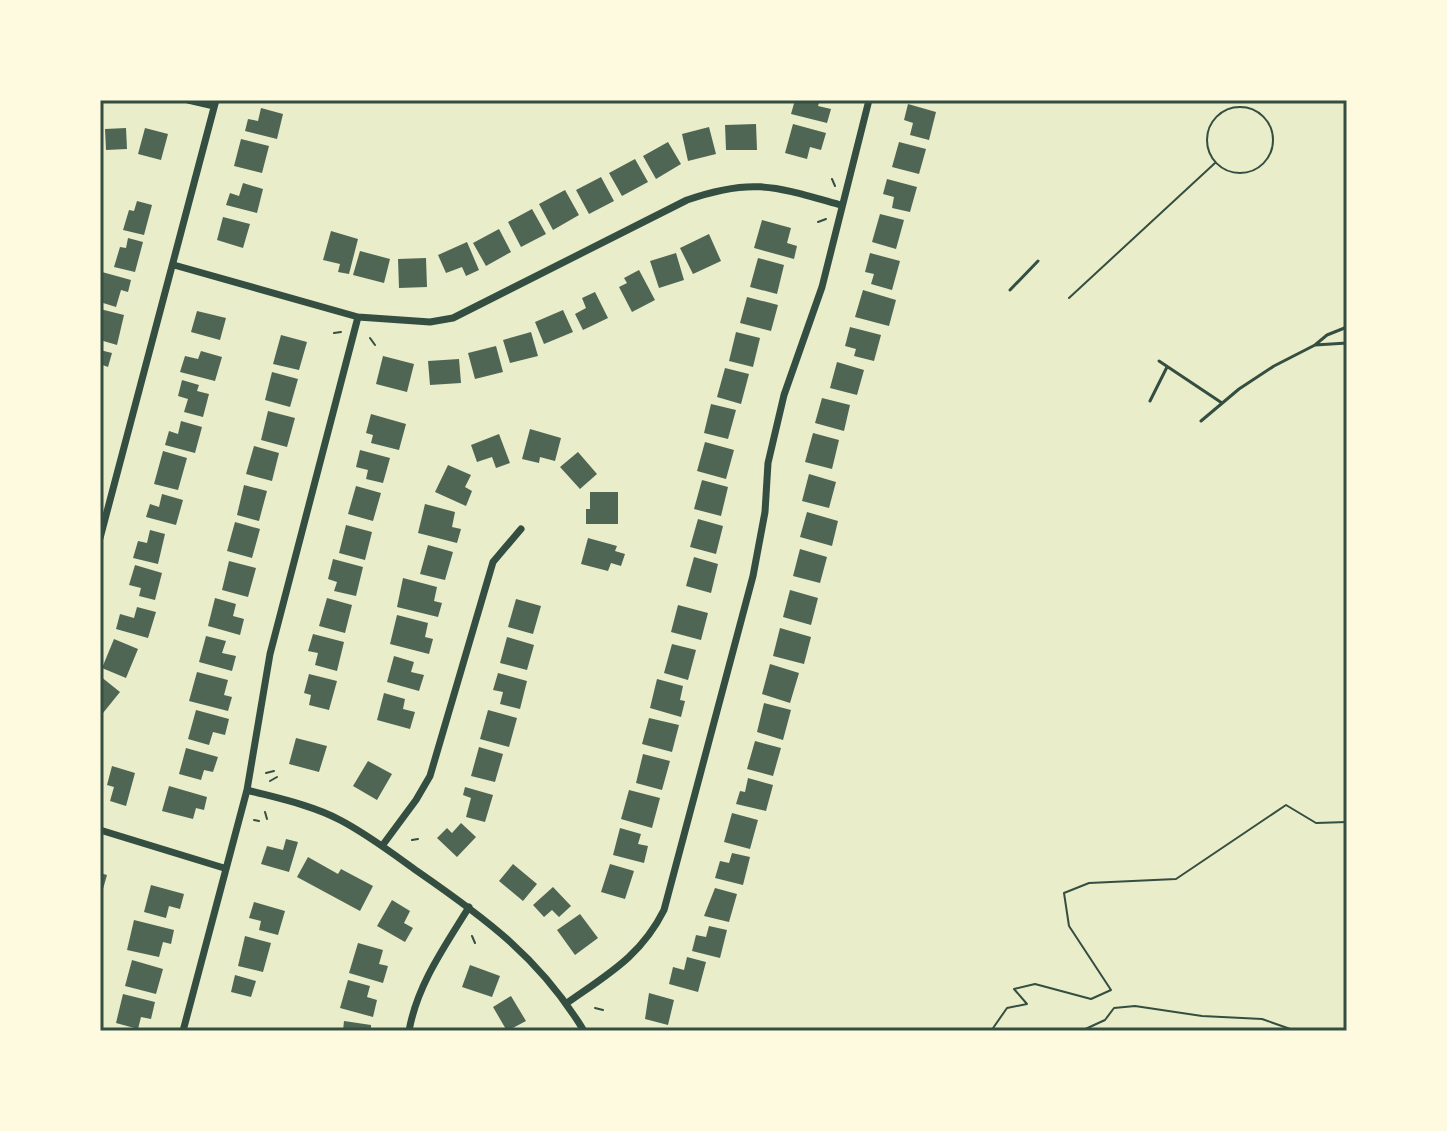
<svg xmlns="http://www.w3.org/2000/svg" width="1447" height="1131" font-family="'Nunito Sans',sans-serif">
<rect width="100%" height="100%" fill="#e9edc9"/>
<!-- building -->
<path fill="#4f6655" d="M795,100H820L818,106L831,109L827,123L791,114Z
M908,104L936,112L929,140L910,135L913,123L904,120Z
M261,108L283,114L277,139L245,131L248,119L258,121Z
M756,124L757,150H726L725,125Z
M793,124L826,133L821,150L810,147L807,159L785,153Z
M709,127L716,154L688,161L682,134Z
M126,128L127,149L106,150L105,129Z
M145,128L168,134L161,160L138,154Z
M241,139L269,146L262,173L234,166Z
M668,142L681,164L656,179L643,156Z
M899,142L926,149L919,174L892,167Z
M635,159L648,182L622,196L609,173Z
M601,177L614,201L589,214L576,190Z
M887,179L917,187L910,212L892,208L894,197L883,194Z
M243,183L263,189L257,213L226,205L230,193L239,196Z
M565,190L579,215L553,230L539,204Z
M137,201L152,205L144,235L123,230L129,210L134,211Z
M532,209L546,234L521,247L508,222Z
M880,214L904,220L896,249L872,242Z
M223,217L250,224L243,248L217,240Z
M762,220L791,228L787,243L797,246L794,259L754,248Z
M499,229L511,252L486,266L473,243Z
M331,231L358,239L349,274L338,272L340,264L323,260Z
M709,234L721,261L693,274L680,248Z
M128,238L143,242L135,272L114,267L120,247L126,248Z
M467,242L479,270L466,276L462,267L446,273L438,255Z
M360,251L390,259L384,283L353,275Z
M676,253L684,280L659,288L650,261Z
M870,253L900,261L892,290L871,284L874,274L865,272Z
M426,258L427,287L399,288L398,259Z
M758,258L784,265L777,294L750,287Z
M639,270L655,300L632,312L619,287L627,283L624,278Z
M102,272L131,280L128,292L121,290L116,307L100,302Z
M863,290L896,300L889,326L855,317Z
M595,292L608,318L583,330L575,314L586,308L582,298Z
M747,297L778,305L771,331L740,323Z
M100,309L124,315L117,345L100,340Z
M563,310L573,332L544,344L535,322Z
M197,311L226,318L220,340L191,332Z
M850,327L881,335L874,361L854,356L856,349L845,346Z
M531,332L538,356L510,363L503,340Z
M736,332L760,338L753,367L729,361Z
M281,335L307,342L299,370L273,364Z
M496,346L503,372L475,379L468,353Z
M100,350L112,353L108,367L100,364Z
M201,351L222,357L215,381L180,372L185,356L198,359Z
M383,356L414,364L407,392L376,384Z
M459,359L461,383L430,385L428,361Z
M837,362L864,370L857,395L830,388Z
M725,368L749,374L741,404L717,397Z
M272,372L298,379L290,407L265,400Z
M182,380L199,385L197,391L209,394L203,417L184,412L188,399L178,396Z
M822,398L850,405L844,431L815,423Z
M711,404L736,410L728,439L704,433Z
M268,411L295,418L287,447L261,440Z
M371,414L406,424L399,450L371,443L373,435L366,433Z
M181,421L202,427L195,453L165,445L169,431L178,434Z
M530,429L561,438L555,461L540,457L539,463L522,459Z
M813,433L839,440L832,469L805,462Z
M499,434L510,463L496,468L492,457L477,462L471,445Z
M705,442L734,450L726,479L697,471Z
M254,446L279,453L272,481L246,474Z
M360,450L390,458L383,483L366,479L368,470L356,467Z
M163,451L187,458L178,490L154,484Z
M578,452L597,474L580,489L560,467Z
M448,465L471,475L465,487L472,491L466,506L435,492Z
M809,474L836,482L829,508L802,501Z
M702,480L728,487L721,516L694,509Z
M244,485L267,491L259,521L237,515Z
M356,486L381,493L373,521L348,514Z
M590,492H618V524H586V509H590Z
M162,494L183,500L176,525L146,517L150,504L159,507Z
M425,504L455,512L452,527L461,529L457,543L418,533Z
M807,512L838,521L832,546L800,537Z
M698,519L723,526L716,554L690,547Z
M235,522L260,529L252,558L227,551Z
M346,525L372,532L365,560L339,553Z
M150,530L165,534L158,564L133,558L138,541L147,543Z
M588,538L617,546L615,551L625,554L621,566L611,563L608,571L581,564Z
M428,545L453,552L445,580L420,574Z
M800,549L827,557L820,583L793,576Z
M694,557L718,564L711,593L686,586Z
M333,559L363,567L356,596L334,591L337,582L328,579Z
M229,561L256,568L248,597L222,590Z
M135,565L162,573L155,600L139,596L141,588L129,585Z
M403,578L437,587L434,601L442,603L438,617L397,607Z
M790,590L818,598L811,625L783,617Z
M215,598L236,604L233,616L244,619L240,635L208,626Z
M327,598L352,605L345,633L319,626Z
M516,599L541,606L533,634L508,627Z
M678,605L708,613L701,640L671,632Z
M137,607L156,612L148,638L116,629L120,614L134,618Z
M397,615L428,623L425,637L433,639L429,654L390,644Z
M780,628L811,637L804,664L773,656Z
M313,634L344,642L337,671L315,665L318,653L308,651Z
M206,636L226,641L222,653L236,656L232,671L199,662Z
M507,637L534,645L527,670L500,663Z
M114,639L138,649L126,678L102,668Z
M672,644L696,650L688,680L664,673Z
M394,656L414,662L411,672L424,675L419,691L387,682Z
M770,664L799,673L790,703L762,694Z
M197,672L228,680L224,695L232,697L228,711L189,701Z
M498,673L527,681L520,709L500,704L503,692L493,690Z
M309,674L337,681L329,710L309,705L311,695L304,693Z
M100,676L120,692L103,713L100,711Z
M657,679L683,686L680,700L685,701L681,717L650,708Z
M384,693L405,699L403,709L415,712L410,729L377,720Z
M764,703L791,710L783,740L757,732Z
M196,710L229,719L225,735L213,732L209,745L188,739Z
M488,710L517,718L509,747L480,739Z
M649,718L679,725L672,752L642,744Z
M296,738L327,746L319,772L289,764Z
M755,741L781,748L773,776L747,769Z
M479,747L503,754L495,782L471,776Z
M186,748L218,757L213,772L204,770L201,780L179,774Z
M643,754L670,761L662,790L636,783Z
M368,761L392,774L377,800L353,786Z
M112,766L135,773L126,806L110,801L114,787L107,785Z
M748,778L773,785L766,811L736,804L740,791L745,792Z
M169,786L207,797L204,810L196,808L193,819L162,811Z
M465,787L493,795L485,822L466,817L471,798L463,795Z
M629,790L660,798L652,828L621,819Z
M732,813L758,820L750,849L724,842Z
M461,823L476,837L457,857L437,838L447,828L452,833Z
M620,828L641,834L638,844L648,846L644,863L613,855Z
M286,839L298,842L289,872L261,864L267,846L283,850Z
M732,853L750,857L743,885L715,878L720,861L729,863Z
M308,857L338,874L341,869L373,886L360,911L297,877Z
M513,864L537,884L523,901L499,881Z
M610,864L634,871L625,899L601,892Z
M100,873L107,875L101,896H100Z
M151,885L184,894L180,909L169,906L166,918L144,912Z
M553,887L571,906L559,917L552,910L544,917L533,905Z
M715,888L737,894L729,922L704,916Z
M392,900L410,911L404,923L413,928L405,942L377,926Z
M254,902L285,911L278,935L259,930L261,921L249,918Z
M580,914L598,938L575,955L557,930Z
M134,920L174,930L171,944L163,942L159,957L127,950Z
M709,926L727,930L720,958L692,951L696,935L706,937Z
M245,936L271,943L263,972L238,966Z
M358,943L383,950L379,964L388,966L383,983L349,973Z
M687,957L706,962L698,992L669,984L673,967L684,970Z
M132,960L163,969L156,994L125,986Z
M470,965L500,976L492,997L462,987Z
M235,975L256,981L251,997L231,992Z
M348,980L370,986L367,997L377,1000L373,1017L340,1008Z
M649,993L674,1000L668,1025L645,1019Z
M123,994L155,1002L151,1019L141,1017L138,1029L116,1023Z
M511,996L526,1021L507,1031L493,1007Z
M344,1021L371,1025V1031H343Z"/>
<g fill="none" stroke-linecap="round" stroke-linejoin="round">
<!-- path -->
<path stroke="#344e41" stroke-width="2" d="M1207 140a33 33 0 1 1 66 0a33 33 0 1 1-66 0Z
M832,179L835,186
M818,222L826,219
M1069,298L1215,163
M334,333L341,332
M370,338L375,345
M266,773L274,771
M270,781L277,777
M265,812L267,819
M254,820L259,821
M412,840L418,839
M472,936L475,943
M595,1008L603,1010
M991,1031L1007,1008L1027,1004L1014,989L1035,984L1091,999L1111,990L1069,926L1064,893L1089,883L1176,879L1286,805L1316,823L1347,822
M1081,1031L1105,1020L1114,1008L1135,1006L1202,1016L1262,1019L1296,1031"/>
<!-- service -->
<path stroke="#344e41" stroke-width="3" d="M1010,290L1038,261
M1315,345L1347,343
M1159,361L1222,403
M1150,401L1167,367
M1201,421L1239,389L1274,366L1315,345L1327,335L1347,327"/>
<!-- minor -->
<path stroke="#344e41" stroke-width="7" d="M188,100L214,106
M174,265L358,317L430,322L453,318L687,200C753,177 777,187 841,205
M100,538L216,100
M247,790C277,798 312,805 340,820C367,834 392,853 417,871C485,918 540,958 584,1031
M100,830L224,868
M382,846L416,800L430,776L493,562L521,529
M567,1003C608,974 641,956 664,910L753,576L765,512L768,463L784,395L822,287L869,100
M183,1031L247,790L270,654L358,317
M409,1031C417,985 445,946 469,907"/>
</g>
<!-- border -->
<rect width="1447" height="1131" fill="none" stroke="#fefae0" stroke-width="204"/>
<rect x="102" y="102" width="1243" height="927" fill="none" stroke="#344e41" stroke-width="3"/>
</svg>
